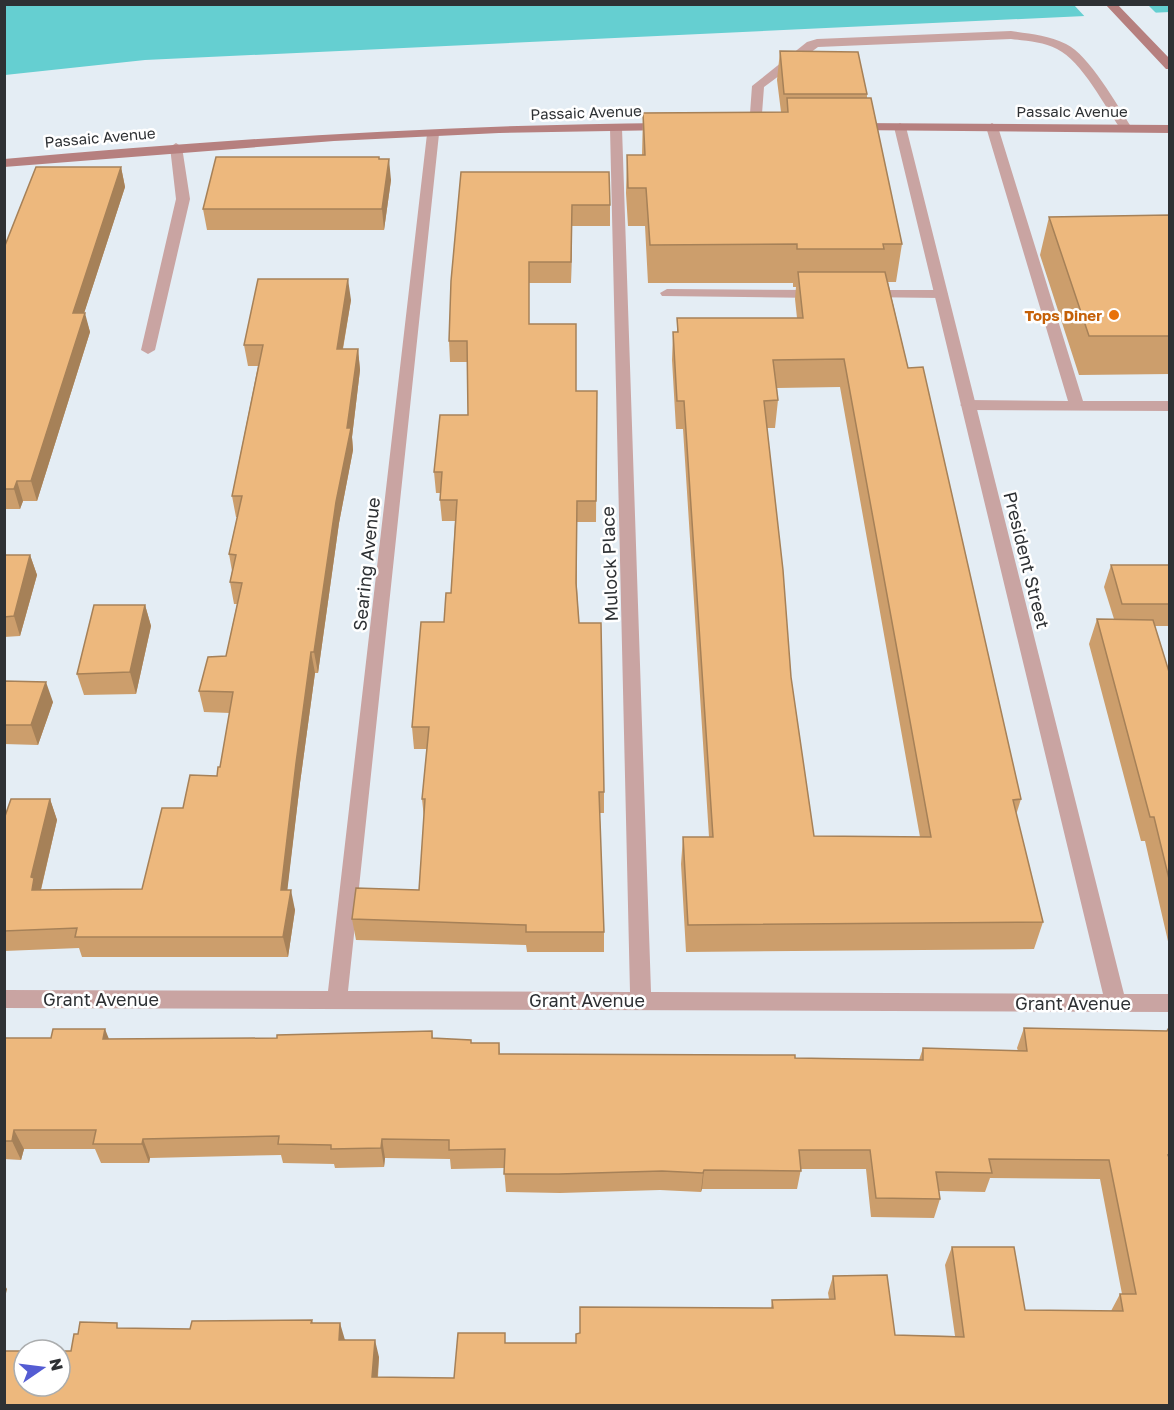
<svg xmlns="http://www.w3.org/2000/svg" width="1174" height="1410" font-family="'Golos Text',sans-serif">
<rect width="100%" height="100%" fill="#e4edf4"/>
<!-- water -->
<path fill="#65cfd1" d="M1169,4L1170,12L145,60L5,75L4,5Z"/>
<!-- pier -->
<path fill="#e4edf4" d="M1074,5H1148L1159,16L1087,19Z"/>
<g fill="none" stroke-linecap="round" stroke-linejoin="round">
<!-- service -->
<path fill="#c9a4a2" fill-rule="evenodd" d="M1011,31C1030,34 1048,35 1066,44C1089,55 1117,105 1132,128L1130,131H1122C1105,107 1082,61 1057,49C1043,42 1027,41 1011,39L818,47L764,87L761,127L755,131L749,127L752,86L807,42L817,39Z
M992,123L998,127L1083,401H1170V411L968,410L960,405L968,400L1068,401L986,127Z
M176,143L182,147L190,199L155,350L148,354L141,350L176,199L170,147Z
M667,289L818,290L825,294L818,298L662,296L660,293Z
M867,290H941L948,294L941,298L862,297L860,294L862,291Z"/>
<!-- minor -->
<path fill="#c9a4a2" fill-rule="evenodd" d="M900,123L906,127L1124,994H1170V1012L4,1008V990L328,991L427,134L433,130L439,134L348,991L630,992L610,128L616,124L622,128L651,992L1103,994L894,127Z"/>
<!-- secondary -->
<path fill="#b6807f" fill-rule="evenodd" d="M1105,4H1117L1170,59V69H1166Z
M665,123L671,127L669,130L499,133L334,141L4,167V159C224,139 444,125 665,123Z
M854,123L1170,125V133L850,130L848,127Z"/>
</g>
<!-- wall -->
<path fill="#cc9e6c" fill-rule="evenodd" d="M780,51L867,94V98L902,244L896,282H888L908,368L1021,799L1016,815L1043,922L1034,949L686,952L681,864L683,837H709L683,429H676L672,360L673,332H677V318H797L795,299L796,287H793V283H648L645,226H628L626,193L627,155H642L643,113L781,112L777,80ZM840,387L920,837L814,836L791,677L767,428H775L778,400L777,388Z
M380,159L391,180L384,230H207L203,209Z
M121,167L125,187L84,313L90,332L37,501H23L20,509H4V248Z
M461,172L610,205V226H572L571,283H529V324L576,391H597L596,522H577V588L579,623L604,792V813H599L604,932V952H527L526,945L356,940L352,919L419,890L424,818L422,799L427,749H414L412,727L444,622L451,593L455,521H442L440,500V493H436L434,472L468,415V362H450L449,341Z
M1170,215V374L1079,375L1040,255L1049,217Z
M351,300L343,349H358L360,370L352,437L353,450L339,523L318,673H315L300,783L287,890L295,910L288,957H82L79,948L4,951V819L50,799L57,820L41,890L142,889L183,808L217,776L220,767L230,713L204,712L199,691L226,656L237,604H234L230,582L232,571L229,554L237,517H236L232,496L258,366H248L244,345Z
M4,555H30L37,575L20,636L4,637Z
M1111,565H1170V626H1155L1170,675V950L1145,841H1141L1089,644L1097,619H1114L1104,587Z
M145,605L151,626L136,694L84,695L77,674Z
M4,681L53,702L38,745L4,744Z
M1170,1026V1406H4L71,1351L78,1334L120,1328L190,1329L312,1320L313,1323L379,1357L378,1377L454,1378L506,1343H576L771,1308L772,1300L829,1299L828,1293L833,1276L895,1335L955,1336L945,1265L952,1247L1025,1310L1111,1311L1120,1294H1122L1100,1179L990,1178L985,1192L939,1191L940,1199L934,1218L871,1217L866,1169H801L797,1189H702L701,1192L660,1190L560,1193L506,1192L504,1168L451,1169L450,1159L385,1158L384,1167L335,1168L334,1164L283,1163L281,1155L150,1158L149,1163H101L95,1149H24L21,1160L4,1159V1038L109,1039L277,1038L432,1031L433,1038L471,1043H499L500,1054L919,1060L923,1048L1018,1051L1017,1048L1024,1028L1167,1031Z"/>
<!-- shaded-wall -->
<path fill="#a68158" d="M389,159L391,180L384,230L382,209Z
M121,167L125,187L78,332L73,313Z
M572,205V226L571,283V262Z
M348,279L351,300L339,370L337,349Z
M85,313L90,332L37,501L31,481Z
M358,349L360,370L352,437L353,450L339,523L318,673L314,652L347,428Z
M17,481L23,501L20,509L14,489Z
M30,555L37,575L20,636L14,616Z
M145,605L151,626L136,694L130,672Z
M311,652L315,673L300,783L285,910L281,890L296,763Z
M46,682L53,702L38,745L31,725Z
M50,799L57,820L40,893L32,890L31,877Z
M291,890L295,910L288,957L283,937Z
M105,1029L113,1049L103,1039Z
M14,1130L24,1149L21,1160L12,1141Z
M143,1139L150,1158L149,1163L142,1144Z
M382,1139L385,1158L384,1167L381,1148Z
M704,1170L702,1189L701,1192L703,1173Z
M4,1284L7,1289L4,1302Z
M340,1323L345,1340H339Z
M375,1340L379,1357L376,1394L372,1377Z"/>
<!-- building -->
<path fill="#edb87d" stroke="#a68158" stroke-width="1.5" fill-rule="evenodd" d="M780,51L858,52L867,94H784Z
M787,98H871L902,244H883L884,249H797V244L650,245L646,188H628L627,155H645L643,113L788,112Z
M216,157H379V159H389L382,209H203Z
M36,167H121L73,313H85L31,481H17L14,489H4V248Z
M461,172H609L610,205H572L571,262H529V324H576V391H597L596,501H577L576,583L579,623H601L604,792H599L604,932H526V925L352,919L356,888L419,890L425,799H422L429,727H412L421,622H444L446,593H451L457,500H440L442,472H434L440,415H468L467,341H449L451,281Z
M1170,215V336H1089L1049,217Z
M798,272H885L908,368L923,367L1021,799L1013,800L1043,922L688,925L683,837H713L684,401H677L673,332H678L677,318H803ZM844,359L902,677L931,837L814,836L791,677L783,570L764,401L778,400L773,360Z
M258,279H348L337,349H358L347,428H351L336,502L314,652H311L296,763L281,890H291L283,937H75L77,928L4,931V819L11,799H50L31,877L34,878L32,890L142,889L162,808H183L190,775L217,776L218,767H220L233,692L199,691L208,657L226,656L242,583L230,582L236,555L229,554L242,496H232L263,345H244Z
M4,555H30L14,616L4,617Z
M1111,565H1170V604H1122Z
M94,605H145L130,672L77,674Z
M1097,619L1153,620L1170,675V883L1154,817H1150Z
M4,681L46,682L31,725H4Z
M1170,1026V1155H1168L1170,1160V1406H4V1351H24V1386H60V1351H71L74,1334H78L80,1322L117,1323V1328L190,1329L192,1321L312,1320L311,1323H340L339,1340H375L372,1377L454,1378L458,1333H505V1343H576V1334L580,1333V1307L773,1308L772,1300L835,1299L833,1276L887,1275L895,1335L964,1337L952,1247H1014L1025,1310L1123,1311L1120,1294H1136L1109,1160L989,1159L992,1173L936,1172L940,1199L876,1198L870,1150H799L801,1171L704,1170L703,1173L662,1171L559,1174H504L505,1149L449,1150V1140L382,1139L381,1148L331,1149V1145L278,1144L279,1136L143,1139L142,1144H93L96,1130H14L12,1141H4V1038H51L53,1029H105L103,1039L277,1038V1035L432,1031V1038L471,1040V1043H499V1054L795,1055V1058L923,1060V1048L1027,1051L1024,1028L1167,1031Z"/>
<!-- markers -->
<circle fill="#e8710a" stroke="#fff" stroke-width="2" cx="1114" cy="315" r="6"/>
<g text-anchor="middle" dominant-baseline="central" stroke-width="5" stroke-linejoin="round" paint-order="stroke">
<!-- far-street labels -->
<g font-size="15" fill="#2e3134" stroke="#fff">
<text x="1072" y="111">Passaic Avenue</text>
<text transform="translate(586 112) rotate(-2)">Passaic Avenue</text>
<text transform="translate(100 137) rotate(-5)">Passaic Avenue</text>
</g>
<!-- far-food labels -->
<g font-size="15" font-weight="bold" fill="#c56008" stroke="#fff" text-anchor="end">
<text x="1102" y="315">Tops Diner</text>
</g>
<!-- street labels -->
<g font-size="18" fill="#2e3134" stroke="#fff">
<text transform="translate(1027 560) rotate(76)">President Street</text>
<text transform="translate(366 564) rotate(-84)">Searing Avenue</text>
<text transform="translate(609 564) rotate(-92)">Mulock Place</text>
<text x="101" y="999">Grant Avenue</text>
<text x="587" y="1000">Grant Avenue</text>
<text x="1073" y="1003">Grant Avenue</text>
</g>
</g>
<!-- border -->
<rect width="1174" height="1410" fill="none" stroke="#2e3134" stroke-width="12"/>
<!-- north arrow -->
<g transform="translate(42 1368) rotate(76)"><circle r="28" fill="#ffffff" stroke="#abadae" stroke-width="1.5"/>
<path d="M0-4.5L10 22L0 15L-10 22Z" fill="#545cd3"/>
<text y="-9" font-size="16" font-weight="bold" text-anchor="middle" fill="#2e3134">N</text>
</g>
</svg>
